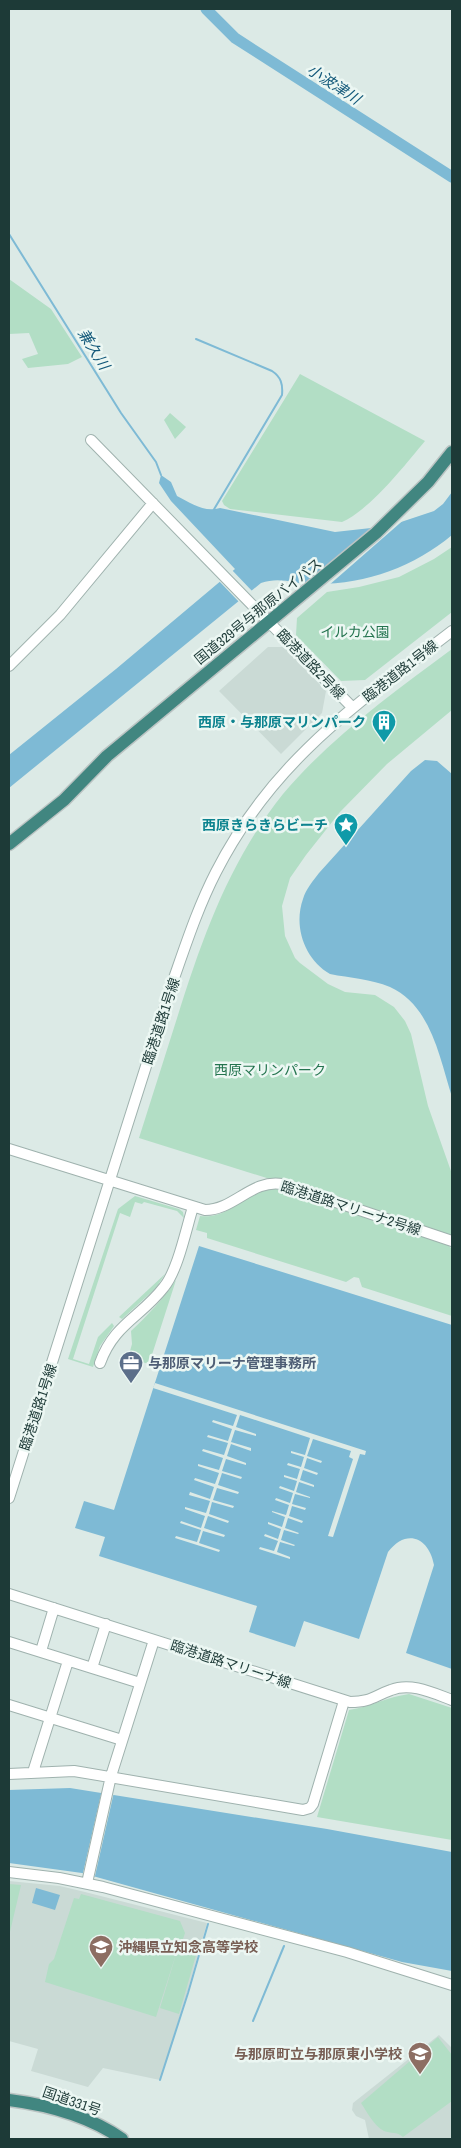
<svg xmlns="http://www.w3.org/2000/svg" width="461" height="2148" font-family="'Archivo Narrow','Noto Sans JP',sans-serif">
<rect width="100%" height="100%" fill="#dceae6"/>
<!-- built -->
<path fill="#cadad5" d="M268,647H284L326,691L322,713L281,754L219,691Z
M9,1881L60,1886L85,1892L207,1923L187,1993L160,2080L103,2068L88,2087L31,2071L38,2049L9,2041Z
M439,2035L452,2048V2139H369L365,2120L356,2116L352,2110L353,2103Z"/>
<!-- green -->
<path fill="#b2dec5" d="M9,279L51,309L82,357L68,364L28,368L22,359L38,354L29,333L9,334Z
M300,374L425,441C405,465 370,510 342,522L230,509L224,505L222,501Z
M170,413L186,427L175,439L164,420Z
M452,547V612L365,680L341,681L296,635L297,618L327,592L359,587L399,577L434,559Z
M452,649V710L387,764L340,812L306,855L290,878L282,906L285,936L295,958L300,963L328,984L345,992L375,995L394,1007L405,1021L411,1034L428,1106L452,1174V1236L139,1138C152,1097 165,1056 178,1015C203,936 230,860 283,794C331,737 393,693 452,649Z
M265,1189H276L447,1244L452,1249V1316L362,1287L359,1278L354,1277L346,1282L207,1238V1233L196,1230L200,1216C227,1219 242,1197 265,1189Z
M135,1196L179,1209L183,1212L184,1218L177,1211L144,1202L142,1204L135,1202L130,1217L120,1213L73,1359L89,1364L98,1337L112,1323L114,1326L100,1346L93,1367L68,1359L118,1209Z
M165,1274L156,1288L122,1319L119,1317Z
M176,1280L149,1364L128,1358L132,1344L131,1331C148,1315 163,1299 176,1280Z
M409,1694L452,1708V1840L317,1817L349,1710C370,1707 387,1697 409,1694Z
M9,1884L21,1885L9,1936Z
M81,1894L180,1921L185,1933L183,1939L180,1940L199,1945L179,2014L160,2008L177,1951L156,2017L45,1982L49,1964L54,1959L74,1898L79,1899Z
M438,2037L452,2055V2101L403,2137C397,2131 391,2134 384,2131C374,2126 367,2112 361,2103Z"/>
<!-- water -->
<path fill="#7ebad5" d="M161,475L171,482L177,496C191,503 204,513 220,508L335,532L389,526L434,511L443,504L452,492V535C414,567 364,585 313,584C294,584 280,576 261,583L9,788V755L116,669L235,569L171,501L159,483Z
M425,760L437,761L452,774V1097C440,1059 431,1005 390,987C371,979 350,978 330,974C305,960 293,927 303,899C306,889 313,881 319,873L411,771Z
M199,1246L452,1325V1669L406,1653L434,1565C429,1537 406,1528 388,1552L359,1639L304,1621L295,1647L249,1632L257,1606L99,1556L105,1537L75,1528L84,1501L114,1510Z
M70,1788L327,1829L452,1852V1971L402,1962L82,1873L9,1863V1790Z
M36,1888L60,1895L55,1910L32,1903Z"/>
<!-- pier -->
<path fill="#dceae6" d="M407,517L328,586L313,587L389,524Z
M231,569L253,592L240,603L218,580Z
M155,1383L366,1451L365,1455L360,1454L333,1537L328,1536L353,1459L349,1457L351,1451L313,1439L307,1456L322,1461L321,1463L307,1458L304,1468L318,1473L317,1475L303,1470L300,1480L314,1485V1487L299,1482L296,1492L310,1497V1498L295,1494L292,1504L306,1508L305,1510L292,1506L289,1516L303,1521L302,1523L288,1518L285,1528L299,1533L298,1534L284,1530L281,1540L295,1545L294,1546L280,1542L277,1552L290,1557V1559L259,1549L260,1547L274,1551L278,1541L264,1536L265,1534L278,1539L281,1529L268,1524V1522L282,1527L285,1517L272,1512V1511L286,1515L289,1505L275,1500L276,1498L290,1503L293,1493L279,1488L280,1486L294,1491L297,1481L284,1477V1475L297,1479L300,1469L287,1465L288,1463L301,1467L304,1457L291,1453V1451L305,1455L310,1438L240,1415L236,1427L256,1434V1436L235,1430L231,1442L251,1448V1451L231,1444L227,1456L246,1463V1465L226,1459L222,1471L242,1477L241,1479L222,1473L218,1485L239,1492L238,1494L217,1488L213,1500L234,1506L233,1508L212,1502L209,1514L229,1521L228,1523L208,1516L204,1528L225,1535L224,1537L203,1531L199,1543L220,1550L219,1552L175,1538L176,1536L197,1542L201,1530L180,1523L181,1521L201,1528L205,1516L185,1509V1507L206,1513L210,1501L189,1495L190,1492L210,1499L214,1487L194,1480L195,1478L215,1484L219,1473L198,1466V1464L219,1470L223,1458L202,1451L203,1449L224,1455L228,1443L207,1437L208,1435L228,1441L232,1429L212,1422L213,1420L233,1426L237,1415L153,1388Z
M102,1790L114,1792L95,1876L83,1873Z"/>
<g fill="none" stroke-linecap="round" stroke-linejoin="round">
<!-- stream -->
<path stroke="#7ebad5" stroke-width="2" d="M9,234L121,413L156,462L161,475
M196,339L272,371C281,377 283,384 282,395L213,511
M253,2021L284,1946
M160,2080L188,1993L208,1924"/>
<!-- river -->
<path stroke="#7ebad5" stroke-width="11" d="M206,9L235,38L452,177"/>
<defs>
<path id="tertiary" d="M91,440L352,707
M9,666L60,615L153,503
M9,1149L205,1210C234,1210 252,1179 282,1184L452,1241
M100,1363C114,1324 141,1317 164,1287C178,1270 186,1229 193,1207
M9,1498L173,981C186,944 198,907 216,872C273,760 356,705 452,631
M9,1594L350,1702C371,1702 374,1696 391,1690C411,1682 433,1693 452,1700
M9,1642L140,1683
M41,1651L54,1608
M92,1668L106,1624
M9,1705L122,1740
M33,1772L68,1661
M9,1774L74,1771L303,1810L310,1808L313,1804L344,1701
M9,1872L59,1878L103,1887L347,1952L452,1985
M87,1883L111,1776L154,1640"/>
<path id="trunk" d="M9,844L64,800L107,756L376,533L428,482L452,452
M9,2100C49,2105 89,2116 122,2139"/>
</defs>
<!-- tertiary casing -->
<use href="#tertiary" stroke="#9fb2ae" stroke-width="12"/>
<!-- trunk casing -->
<use href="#trunk" stroke="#bbc4c3" stroke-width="15"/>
<!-- tertiary -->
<use href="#tertiary" stroke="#fff" stroke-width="10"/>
<!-- trunk -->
<use href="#trunk" stroke="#418680" stroke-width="12"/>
</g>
<!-- icons -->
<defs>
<symbol id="building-pin" viewBox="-11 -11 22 30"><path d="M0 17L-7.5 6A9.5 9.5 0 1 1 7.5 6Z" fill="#0f9aa8" stroke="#ecf7f3"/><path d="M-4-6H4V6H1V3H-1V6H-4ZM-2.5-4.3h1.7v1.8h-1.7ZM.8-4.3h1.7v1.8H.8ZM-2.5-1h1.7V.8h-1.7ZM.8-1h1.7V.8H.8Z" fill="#fff"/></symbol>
<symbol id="sight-pin" viewBox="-11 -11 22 30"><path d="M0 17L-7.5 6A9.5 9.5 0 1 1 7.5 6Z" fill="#0f9aa8" stroke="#ecf7f3"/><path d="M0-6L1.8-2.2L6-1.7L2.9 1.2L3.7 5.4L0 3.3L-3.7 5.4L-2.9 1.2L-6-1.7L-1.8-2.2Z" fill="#fff"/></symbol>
<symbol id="office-pin" viewBox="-11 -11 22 30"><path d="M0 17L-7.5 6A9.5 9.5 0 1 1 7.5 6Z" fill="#5c6f8a" stroke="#ecf7f3"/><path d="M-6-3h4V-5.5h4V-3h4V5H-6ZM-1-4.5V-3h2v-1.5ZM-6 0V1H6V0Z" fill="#fff"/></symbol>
<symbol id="school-pin" viewBox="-11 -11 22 30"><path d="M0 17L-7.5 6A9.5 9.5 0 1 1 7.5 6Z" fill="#8d6e63" stroke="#ecf7f3"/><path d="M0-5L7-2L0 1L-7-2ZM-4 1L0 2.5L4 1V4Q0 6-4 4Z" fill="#fff"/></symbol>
</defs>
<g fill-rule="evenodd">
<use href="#building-pin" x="370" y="708" width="28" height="38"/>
<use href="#sight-pin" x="332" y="811" width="28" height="38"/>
<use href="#office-pin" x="117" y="1349" width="28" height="38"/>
<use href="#school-pin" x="87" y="1933" width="28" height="38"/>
<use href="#school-pin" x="406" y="2040" width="28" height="38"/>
</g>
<g text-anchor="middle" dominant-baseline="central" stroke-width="5" stroke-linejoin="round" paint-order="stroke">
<!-- street labels -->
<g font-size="14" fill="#1d3a37" stroke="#ecf7f3">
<text transform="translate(258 611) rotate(-39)">国道329号与那原バイパス</text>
<text transform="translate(311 664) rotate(46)">臨港道路2号線</text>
<text transform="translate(400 671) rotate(-38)">臨港道路1号線</text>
<text transform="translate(161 1021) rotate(-72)">臨港道路1号線</text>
<text transform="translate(351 1208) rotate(18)">臨港道路マリーナ2号線</text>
<text transform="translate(38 1407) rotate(-72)">臨港道路1号線</text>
<text transform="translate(231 1664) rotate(18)">臨港道路マリーナ線</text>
<text transform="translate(72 2101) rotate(19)">国道331号</text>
</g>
<!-- park labels -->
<g font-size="14" fill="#24744f" stroke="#ecf7f3">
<text x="355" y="632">イルカ公園</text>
<text x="270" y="1070">西原マリンパーク</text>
</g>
<!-- culture labels -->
<g font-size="14" font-weight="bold" fill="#0d838f" stroke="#ecf7f3" text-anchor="end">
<text x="366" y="722">西原・与那原マリンパーク</text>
<text x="328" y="825">西原きらきらビーチ</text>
</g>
<!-- service labels -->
<g font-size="14" font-weight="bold" fill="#4e5e75" stroke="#ecf7f3" text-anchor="start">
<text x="148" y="1363">与那原マリーナ管理事務所</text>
</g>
<!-- education labels -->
<g font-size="14" font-weight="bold" fill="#785e54" stroke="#ecf7f3" text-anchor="start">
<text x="118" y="1947">沖縄県立知念高等学校</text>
<text x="402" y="2054" text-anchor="end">与那原町立与那原東小学校</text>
</g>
<!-- water labels -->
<g font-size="15" font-style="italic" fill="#13597a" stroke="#ecf7f3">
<text transform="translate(334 84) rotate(33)">小波津川</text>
<text transform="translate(94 349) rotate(58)">兼久川</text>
</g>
</g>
<!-- border -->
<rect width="461" height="2148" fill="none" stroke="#1d3a37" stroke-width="20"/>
</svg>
